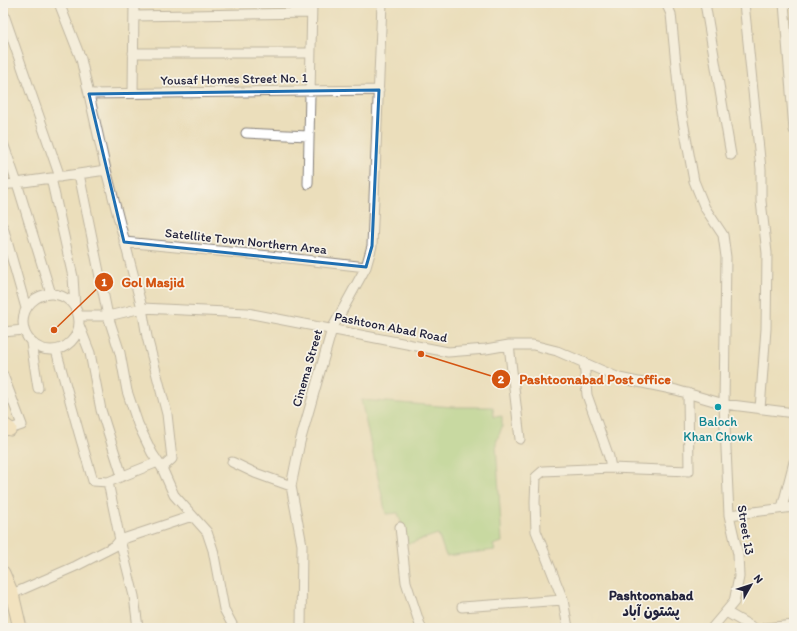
<svg xmlns="http://www.w3.org/2000/svg" width="797" height="631" font-family="Itim,'Playpen Sans Arabic',sans-serif">
<rect width="100%" height="100%" fill="#f7f3e8"/>
<filter id="ink" filterUnits="userSpaceOnUse"><feTurbulence type="fractalNoise" baseFrequency=".025" numOctaves="2"/><feDisplacementMap in="SourceGraphic" scale="8" xChannelSelector="R" yChannelSelector="G"/><feConvolveMatrix kernelMatrix="1 2 1 2 8 2 1 2 1" color-interpolation-filters="sRGB"/></filter>
<filter id="wash" filterUnits="userSpaceOnUse"><feTurbulence type="fractalNoise" baseFrequency=".012" numOctaves="4" result="noise"/><feDisplacementMap in="SourceGraphic" scale="16" xChannelSelector="R" yChannelSelector="G"/><feGaussianBlur stdDeviation="0.9" result="paint"/><feColorMatrix in="noise" values="0 0 0 0 0 0 0 0 0 0 0 0 0 0 0 0 0 1.4 0 .05"/><feComposite in="paint" operator="in"/></filter>
<g filter="url(#wash)">
<rect width="100%" height="100%" fill="#ebdebb"/>
<!-- green -->
<path fill="#9ed282" stroke="#607a5e" d="M361,400L453,407H493L494,417L502,416V427L496,443L502,542L493,545L495,550L446,556L438,534L408,544L398,513L386,514Z"/>
</g>
<g filter="url(#ink)">
<g fill="none" stroke-linecap="round" stroke-linejoin="round">
<defs>
<path id="street" d="M59,3L81,59L106,170L142,308L147,337L167,414L172,459L162,468L174,495L207,532L213,550L224,609L234,628
M666,3L671,14L680,105L694,181L705,208L723,235L726,257L724,404L729,515L738,554L739,577L734,602L712,628
M705,3L731,155
M744,3L761,169V201L767,253L766,329L760,409
M784,3L794,130
M3,12L60,177
M134,16L311,13
M133,53H310
M133,93L134,3
M89,94L379,90
M246,133L308,136
M3,143L17,183L51,294
M79,174L108,316L120,353L127,391L138,424L152,453L162,468
M51,178L73,277L75,308
M308,184L312,3
M3,185L106,170
M3,227L26,308
M124,242L270,256L366,267
M23 322a28 28 0 1 1 56 0a28 28 0 1 1-56 0Z
M79,316H108L142,308L247,313L448,352L486,349L509,345H533L557,351L619,378L676,390L724,404L794,413
M79,325L90,353L101,410L122,476
M3,332L24,330
M31,343L38,388
M509,345L520,439
M56,350L79,433L93,481L108,482L158,462
M584,362L587,395L609,457L611,468
M3,375L22,425L4,431
M232,462L255,473L291,486
M108,482L120,540L134,596L138,628
M782,508L794,462
M729,515L794,507
M400,527L406,582L421,628
M12,594L76,566L115,546L120,540L192,516
M462,607L563,600
M726,612L754,628
M301,628L302,545L291,486L300,442L332,329L366,267L372,246L382,3
M568,628L563,600L536,531L535,502L536,477L543,471L611,468L689,471L688,393
M765,628L794,625"/>
<path id="secondary" d="M3,424L10,429
M3,573L12,594L20,628"/>
</defs>
<!-- street casing -->
<use href="#street" stroke="#86807b" stroke-width="11"/>
<!-- secondary casing -->
<use href="#secondary" stroke="#86807b" stroke-width="15"/>
<!-- street -->
<use href="#street" stroke="#fff" stroke-width="9"/>
<!-- secondary -->
<use href="#secondary" stroke="#fbe7c3" stroke-width="13"/>
</g>
</g>
<!-- marked area -->
<path d="M0 0H797V631H0ZM379,90L372,246L366,267L124,242L89,94Z" fill="#ebdebb" fill-opacity=".55" fill-rule="evenodd"/>
<path fill="none" stroke="#1f6fb2" stroke-width="3" stroke-linejoin="round" d="M379,90L372,246L366,267L124,242L89,94Z"/>
<!-- markers -->
<circle fill="#0f9aa8" stroke="#f7f3e8" stroke-width="1.5" cx="718" cy="407" r="4"/>
<g text-anchor="middle" dominant-baseline="central" stroke-width="3.5" stroke-linejoin="round" paint-order="stroke">
<!-- street labels -->
<g font-size="13" fill="#22223b" stroke="#f7f3e8">
<text transform="translate(234 79) rotate(-1)">Yousaf Homes Street No. 1</text>
<text transform="translate(246 241) rotate(6)">Satellite Town Northern Area</text>
<text transform="translate(391 327) rotate(11)">Pashtoon Abad Road</text>
<text transform="translate(307 368) rotate(-74)">Cinema Street</text>
<text transform="translate(746 530) rotate(81)">Street 13</text>
</g>
<!-- culture labels -->
<g font-size="13" fill="#0d838f" stroke="#f7f3e8">
<text x="718" y="421">Baloch<tspan x="718" dy="15">Khan Chowk</tspan></text>
</g>
<!-- neighbourhood labels -->
<g font-size="14" font-weight="bold" fill="#22223b" stroke="#f7f3e8">
<text x="651" y="595">Pashtoonabad<tspan x="651" dy="16">پشتون آباد</tspan></text>
</g>
</g>
<!-- callouts -->
<path fill="none" stroke="#d45411" stroke-width="1.5" d="M54 330L104 282M421 354L501 379"/>
<g fill="#d45411" stroke="#f7f3e8" stroke-width="1.5">
<circle cx="54" cy="330" r="4"/>
<circle cx="421" cy="354" r="4"/>
<circle cx="104" cy="282" r="10"/>
<circle cx="501" cy="379" r="10"/>
</g>
<g font-size="12" text-anchor="middle" font-weight="bold" fill="#fff">
<text x="104" y="286">1</text>
<text x="501" y="383">2</text>
</g>
<g font-size="14" text-anchor="middle" font-weight="bold" fill="#d45411" stroke="#f7f3e8" stroke-width="3.5" stroke-linejoin="round" paint-order="stroke">
<text x="153" y="287">Gol Masjid</text>
<text x="595" y="384">Pashtoonabad Post office</text>
</g>
<!-- margin -->
<rect width="797" height="631" fill="none" stroke="#f7f3e8" stroke-width="16"/>
<!-- north arrow -->
<g transform="translate(751 585) rotate(51)" stroke="#f7f3e8" stroke-width="3" paint-order="stroke">
<path d="M0-3L7 15L0 10L-7 15Z" fill="#22223b"/>
<text y="-6" font-size="11" font-weight="bold" text-anchor="middle" fill="#22223b">N</text>
</g>
</svg>
